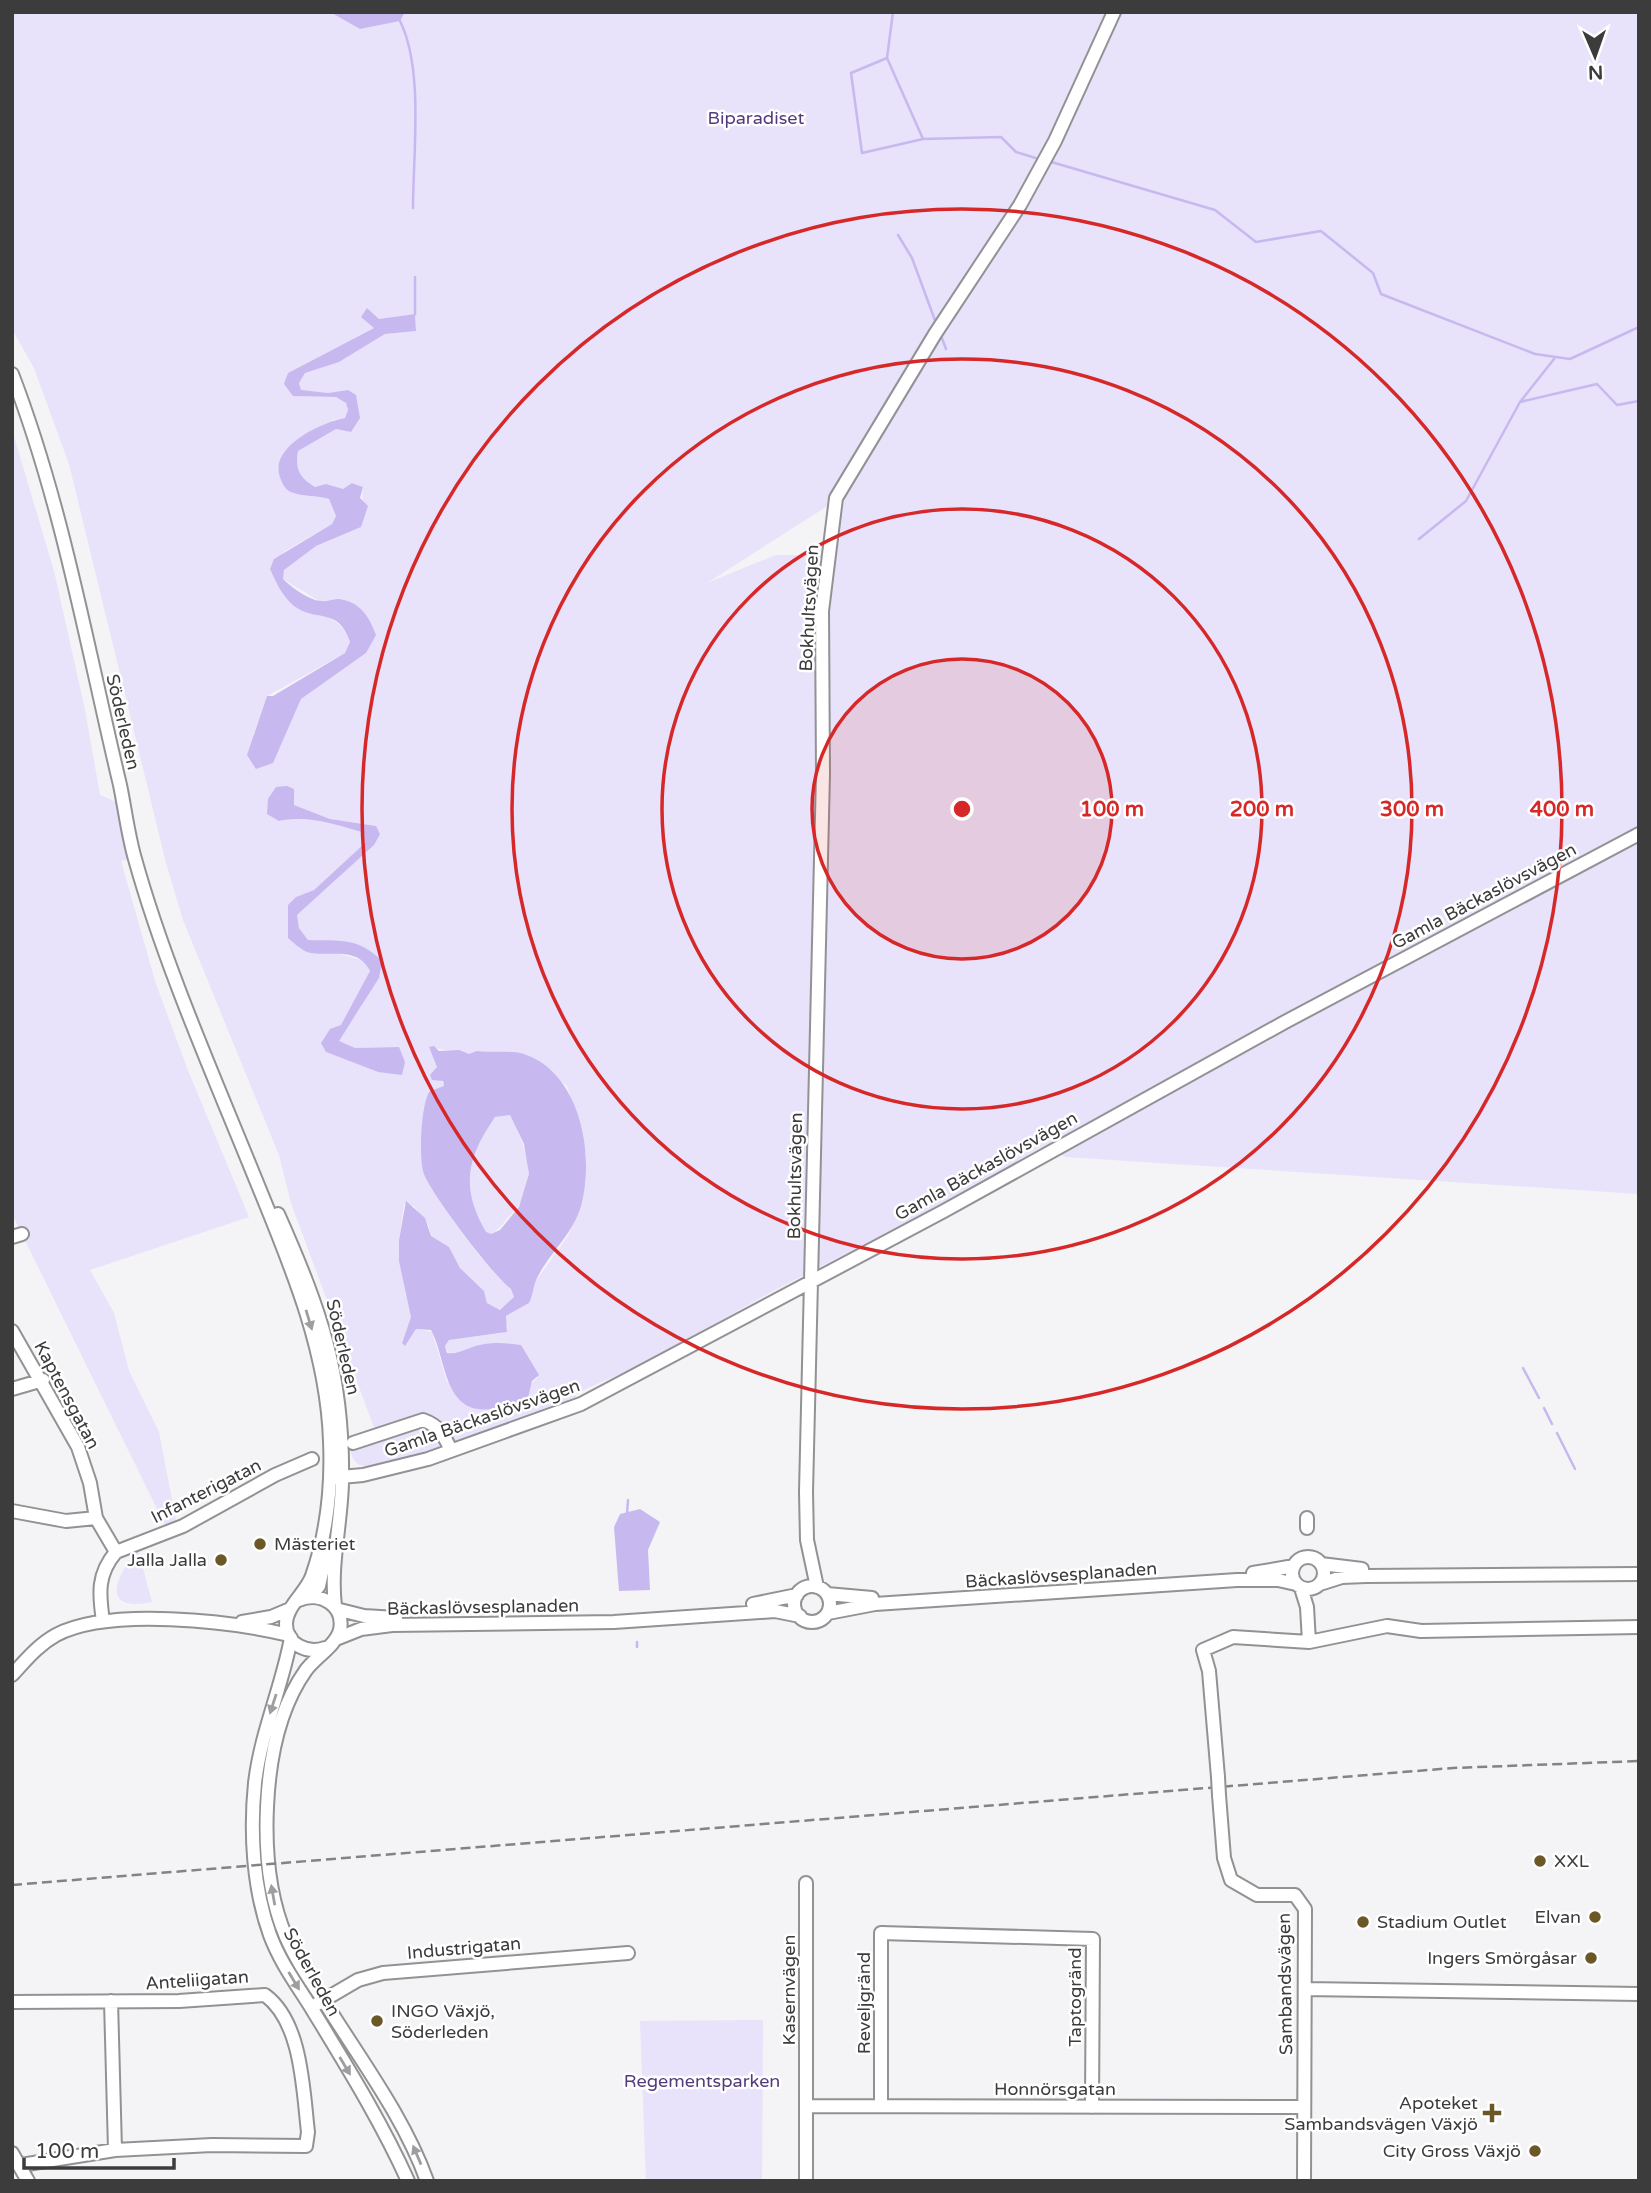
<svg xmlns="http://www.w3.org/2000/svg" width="1651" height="2193" font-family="'Varela Round',sans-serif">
<rect width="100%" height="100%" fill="#f4f3f6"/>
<!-- green -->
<path fill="#e8e2fa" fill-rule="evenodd" d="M12,12H330L360,29L400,21L405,12H1639V1194L1066,1157L1039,1148L973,1188L771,1292L639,1366L574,1394L581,1404L393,1462C366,1467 351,1474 349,1439L376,1433L291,1203L279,1155L183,920L166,863L69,464L34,368L12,329ZM367,308L379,319L415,314L416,331L385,334L339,362L305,373L299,383L301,391L328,393L348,390C360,407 363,414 351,432L336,429L298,451C295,469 299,476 315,487L326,484L343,489L353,483L363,487L361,527L316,546L284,570L283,579L321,602L336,599L366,653L301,699L273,762L253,735L267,696L345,653L350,642C341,616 320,615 296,607L270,569L285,551L332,524L336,516L329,499C303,489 286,500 277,468L333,420L345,418L348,410L346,403L336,397L293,396L285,384L288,373L375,327ZM835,501L829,555H776L707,583ZM294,789V805L330,819L376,826L374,845L297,915L299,928L308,940L339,941L382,961L362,1006L338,1041L355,1048L399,1047L378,1072L326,1052L321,1043C330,1029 330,1034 341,1025C352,1016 365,985 370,972L365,961L332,952H308L288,906L296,897L314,890L365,843L362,832C333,824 309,815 279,821ZM429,1047L470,1054H523L567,1086L586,1153V1181L581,1205L568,1236L536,1281L529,1303L505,1317L508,1328L503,1333L449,1340L445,1346L449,1354L456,1352L538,1377L531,1384L447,1382L432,1332L416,1329L405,1345L402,1342L411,1317L399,1240L404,1204L414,1206L429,1226L431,1236L449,1247L460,1268L484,1291L487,1303L500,1310L514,1298L511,1289C493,1277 424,1186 422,1166C420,1141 426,1116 430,1091L444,1086L441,1080H433L437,1067Z
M12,430L54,571L85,710L100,795L124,805L135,857L121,861L155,981L187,1068L249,1217L90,1270L114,1313L129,1371L159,1432L177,1526L166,1527L12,1214Z
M510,1115C524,1143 542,1186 514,1211C505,1219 502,1228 491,1234L486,1233C460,1187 467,1159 495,1117Z
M138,1550L152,1602C99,1613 116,1575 138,1550Z
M763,2020L762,2179L797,2181H646L640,2021Z"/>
<!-- water -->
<path fill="#c8b8f0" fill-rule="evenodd" d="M330,12H405L400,21L360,29Z
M367,308L379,319L415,314L416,331L385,334L339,362L305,373L299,383L301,390L328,393L348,390L356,395L360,418L351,432L336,429L298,451C295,469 299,477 315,487L326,484L343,489L352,483L363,487L360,498L368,506L361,527L316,546L284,570L283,579C291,587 310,601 322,601C327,602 333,599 339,599C360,602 369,616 376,635L366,653L301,699L273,763L256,769L247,755L267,696H273L345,653L350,642C338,606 317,623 294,606C282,596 276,582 270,569L274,559L332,524L336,516L329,499C317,495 303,497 291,492C284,489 281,481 279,474C272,446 322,422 345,418L348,410L346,403L336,397L293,396L284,384L288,373L374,328L361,317Z
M287,786L294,789V805L330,819L376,826L380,834L374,845L297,915L299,928L308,940C340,941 358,937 382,961L379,978L339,1041L355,1048L399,1047L405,1062L402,1075L378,1072L326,1052L321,1043L330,1029L341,1025L370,971C357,945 329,958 307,952C300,949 293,942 288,938V905L296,897L314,890L365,843L362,832C333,824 309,815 279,821L267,814L268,799L276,787Z
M434,1046L439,1051L459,1050L469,1054L477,1051C492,1053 511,1050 524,1054C581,1073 595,1156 581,1206C573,1234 550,1252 537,1278C533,1287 533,1295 529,1303L506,1316L507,1332L449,1340L445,1346L447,1353C458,1355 469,1347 480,1345C494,1342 507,1343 521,1345L539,1375L532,1381L528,1398C516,1406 505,1407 491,1409C443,1415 447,1359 431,1330L416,1329L405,1346L402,1343L411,1317L399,1261V1240L406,1201L425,1218L431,1236L449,1247L460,1268L484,1291L487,1303L500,1310L514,1297L511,1289C495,1278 427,1189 423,1171C419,1156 421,1102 430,1091L444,1086L443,1081L432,1080L430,1075L437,1067L429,1047ZM510,1115L524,1144L529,1174L519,1207L500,1230L491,1234L486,1232C460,1187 467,1158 495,1117Z
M640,1509L660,1522L648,1550L650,1590L619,1591L614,1527L620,1514Z"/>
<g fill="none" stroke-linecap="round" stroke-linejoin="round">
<!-- stream -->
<path stroke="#c8b8f0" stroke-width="2.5" d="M893,12L887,58L923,139L1001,137L1016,152L1042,160
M400,21C424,69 413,154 413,208
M887,58L851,73L862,153L923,139
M1048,161L1215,210L1256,242L1321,231L1373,273L1381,294L1535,354L1570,359L1639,327
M898,235L912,258L936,323
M415,277V314
M940,333L946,349
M1554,359L1520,402L1597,384L1617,405L1639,401
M1419,539L1466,501L1520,402
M1523,1368L1539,1398
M1544,1408L1552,1424
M1557,1433L1575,1469
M627,1514L628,1500
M637,1642V1647"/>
<defs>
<path id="minor" d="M12,374C63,507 87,647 120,785C125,809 128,835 135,859C164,963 212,1072 253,1173C288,1259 327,1347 330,1441C332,1487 327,1533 312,1576C306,1593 286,1606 286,1624C286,1645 308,1654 325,1648
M278,1214C321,1311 344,1375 342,1483C341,1525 330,1565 335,1606
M12,1237L22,1234
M12,1331L78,1447L90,1483L96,1518L116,1552
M12,1389L43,1380
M353,1443L423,1420C440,1426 444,1436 451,1450
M330,1478L363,1475L428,1459L581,1404L944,1211L1285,1022L1639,834
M12,1511L66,1521L96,1518
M1307,1528V1518
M116,1552L183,1526L275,1475L312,1459
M1292 1573a16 16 0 1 1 32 0a16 16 0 1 1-32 0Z
M1321,1564L1362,1569
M1253,1573L1294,1566
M1320,1584L1342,1577L1366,1576L1639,1574
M794 1604a18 18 0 1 1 36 0a18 18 0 1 1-36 0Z
M817,1587L807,1540L806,1492L823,774L822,611L836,498L935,334L1020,205L1055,141L1114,12
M1301,1588L1307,1607L1309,1642
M827,1594L872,1598
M311,1596L319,1586L326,1554
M299,1600C320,1591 345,1605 340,1630C336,1645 316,1657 306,1670C279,1708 269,1761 267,1807C265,1850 269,1897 286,1937C296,1960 310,1980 324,2001C360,2059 404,2117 427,2181
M753,1604L797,1595
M336,1609L364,1616L396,1618
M828,1613L875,1604L1237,1580H1278L1296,1584
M103,1621C99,1594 97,1574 116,1552
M242,1622L271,1617L290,1609
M291,1638C282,1687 261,1732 255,1783C250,1832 253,1888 270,1935C280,1962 297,1985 312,2009C346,2065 381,2121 408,2181
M336,1639L361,1629L392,1625L614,1622L775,1611L800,1616
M12,1675C26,1660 38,1645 56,1635C109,1607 231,1621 289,1635
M1218,1777L1209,1671L1203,1650L1233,1637L1309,1642L1387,1626L1421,1631L1639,1627
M1219,1795L1224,1858L1231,1880L1257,1895H1295L1305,1909L1304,2181
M1305,1989L1639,1994
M111,2001L115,2150
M12,2002L179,2001L265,1995C302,2022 303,2090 308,2132L306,2146L212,2145L115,2150L21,2165
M317,2004L358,1980L383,1973L628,1953
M808,2106L1303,2107
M881,2106V1933L1093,1939L1092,2107
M12,2153L28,2181
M806,2181V1883"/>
</defs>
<!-- minor casing -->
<use href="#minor" stroke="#929194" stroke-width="16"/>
<!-- minor -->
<use href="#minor" stroke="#fff" stroke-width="12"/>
<!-- rail -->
<path stroke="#838384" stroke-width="2.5" stroke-dasharray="10 5" stroke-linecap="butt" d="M12,1885L1453,1768L1639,1761"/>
<defs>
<path id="minor-bridge" d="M1218,1777L1219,1795"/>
</defs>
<!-- minor-bridge casing -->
<use href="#minor-bridge" stroke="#929194" stroke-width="16" stroke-linecap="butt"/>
<!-- minor-bridge -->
<use href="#minor-bridge" stroke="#fff" stroke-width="12"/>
</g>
<!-- one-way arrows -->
<defs><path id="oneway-solid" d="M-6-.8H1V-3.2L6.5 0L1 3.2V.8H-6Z" transform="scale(1.75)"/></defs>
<g fill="#9e9e9e">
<use href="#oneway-solid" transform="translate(309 1320) rotate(73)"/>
<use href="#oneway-solid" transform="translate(273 1704) rotate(108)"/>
<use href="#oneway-solid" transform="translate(273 1895) rotate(-100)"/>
<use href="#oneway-solid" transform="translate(294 1981) rotate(59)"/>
<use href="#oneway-solid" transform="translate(345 2066) rotate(59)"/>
<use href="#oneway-solid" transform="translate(417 2155) rotate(-113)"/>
</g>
<!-- distance rings -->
<circle cx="962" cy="809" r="150" fill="#d62828" fill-opacity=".12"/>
<g fill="none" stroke="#d62828" stroke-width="3.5">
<circle cx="962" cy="809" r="150"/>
<circle cx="962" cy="809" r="300"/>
<circle cx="962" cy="809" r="450"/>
<circle cx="962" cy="809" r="600"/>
</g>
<!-- markers -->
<g fill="#6c5827" stroke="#fff" stroke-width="2.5">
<circle cx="260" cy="1544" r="7"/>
<circle cx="221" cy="1560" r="7"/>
<circle cx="1540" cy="1861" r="7"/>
<circle cx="1595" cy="1917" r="7"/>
<circle cx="1363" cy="1922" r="7"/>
<circle cx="1591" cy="1958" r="7"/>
<circle cx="377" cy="2021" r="7"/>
<path d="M1488.5 2102.5h7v7h7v7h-7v7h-7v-7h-7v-7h7z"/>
<circle cx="1535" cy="2151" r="7"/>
</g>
<g text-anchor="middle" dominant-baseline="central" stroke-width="5" stroke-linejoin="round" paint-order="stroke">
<!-- park labels -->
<g font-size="18" fill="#533b7d" stroke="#fff">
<text x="756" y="118">Biparadiset</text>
<text x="702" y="2081">Regementsparken</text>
</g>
<!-- street labels -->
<g font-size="18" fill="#3c3c3d" stroke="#fff">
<text transform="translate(809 608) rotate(-87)">Bokhultsvägen</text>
<text transform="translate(123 722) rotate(77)">Söderleden</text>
<text transform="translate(1484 896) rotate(-28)">Gamla Bäckaslövsvägen</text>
<text transform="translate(986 1166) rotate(-29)">Gamla Bäckaslövsvägen</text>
<text transform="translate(795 1176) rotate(-89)">Bokhultsvägen</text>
<text transform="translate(343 1347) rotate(77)">Söderleden</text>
<text transform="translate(67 1395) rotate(62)">Kaptensgatan</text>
<text transform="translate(482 1418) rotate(-19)">Gamla Bäckaslövsvägen</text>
<text transform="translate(206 1491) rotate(-27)">Infanterigatan</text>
<text transform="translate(1061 1575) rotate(-4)">Bäckaslövsesplanaden</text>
<text transform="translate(483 1607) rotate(-1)">Bäckaslövsesplanaden</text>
<text transform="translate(464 1948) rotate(-5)">Industrigatan</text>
<text transform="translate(312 1972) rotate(61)">Söderleden</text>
<text transform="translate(197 1980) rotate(-4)">Anteliigatan</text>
<text transform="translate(1285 1984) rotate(-91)">Sambandsvägen</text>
<text transform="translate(789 1990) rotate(-90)">Kasernvägen</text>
<text transform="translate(1075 1997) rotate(-90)">Taptogränd</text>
<text transform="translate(864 2003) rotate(-90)">Reveljgränd</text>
<text x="1055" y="2089">Honnörsgatan</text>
</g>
<!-- poi labels -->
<g font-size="18" fill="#3c3c3d" stroke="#fff" text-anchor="end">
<text x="274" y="1544" text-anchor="start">Mästeriet</text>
<text x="207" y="1560">Jalla Jalla</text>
<text x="1554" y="1861" text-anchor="start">XXL</text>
<text x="1581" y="1917">Elvan</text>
<text x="1377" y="1922" text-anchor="start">Stadium Outlet</text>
<text x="1577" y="1958">Ingers Smörgåsar</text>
<text x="391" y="2011" text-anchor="start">INGO Växjö,<tspan x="391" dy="21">Söderleden</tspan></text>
<text x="1478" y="2103">Apoteket<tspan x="1478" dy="21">Sambandsvägen Växjö</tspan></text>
<text x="1521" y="2151">City Gross Växjö</text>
</g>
</g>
<circle cx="962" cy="809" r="10" fill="#d62828" stroke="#fff" stroke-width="3.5"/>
<g font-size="21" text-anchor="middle" font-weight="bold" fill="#d62828" stroke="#fff" stroke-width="5" stroke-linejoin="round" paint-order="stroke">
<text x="1112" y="816">100 m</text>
<text x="1262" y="816">200 m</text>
<text x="1412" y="816">300 m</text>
<text x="1562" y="816">400 m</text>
</g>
<!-- border -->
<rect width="1651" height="2193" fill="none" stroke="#3c3c3d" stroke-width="28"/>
<!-- north arrow -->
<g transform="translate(1595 56) rotate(178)" stroke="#ffffff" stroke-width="5" paint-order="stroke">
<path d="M0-5L12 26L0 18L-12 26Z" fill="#3c3c3d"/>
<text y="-10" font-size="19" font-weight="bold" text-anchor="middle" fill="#3c3c3d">N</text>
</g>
<!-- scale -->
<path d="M24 2158v10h150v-10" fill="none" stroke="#3c3c3d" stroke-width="3.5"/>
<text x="35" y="2158" font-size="21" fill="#3c3c3d" stroke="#ffffff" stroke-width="5" paint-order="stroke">100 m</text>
</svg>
